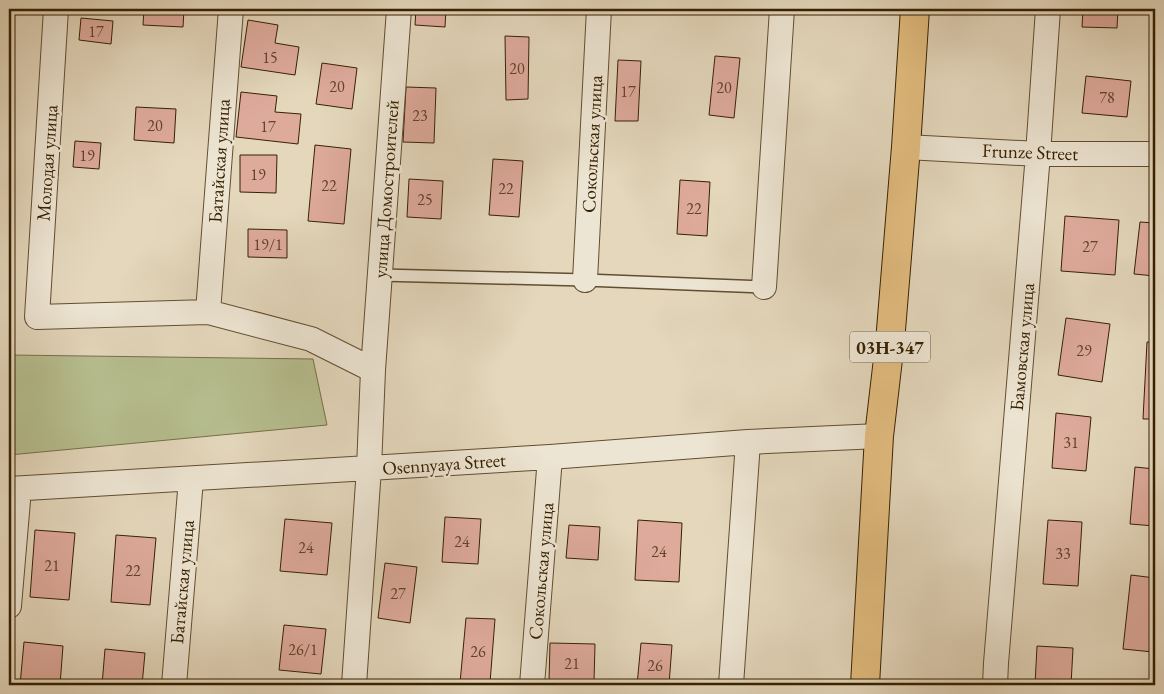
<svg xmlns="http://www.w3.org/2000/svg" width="1164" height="694" font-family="'EB Garamond',serif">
<rect width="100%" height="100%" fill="#e4d7bc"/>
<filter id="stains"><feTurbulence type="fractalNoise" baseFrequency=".004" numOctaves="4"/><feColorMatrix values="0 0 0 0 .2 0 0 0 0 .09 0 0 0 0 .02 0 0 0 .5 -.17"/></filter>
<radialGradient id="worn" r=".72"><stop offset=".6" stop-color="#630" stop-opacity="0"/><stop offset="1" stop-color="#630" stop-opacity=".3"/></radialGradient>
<!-- green -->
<path fill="#b6be8f" stroke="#767048" d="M9,355L313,359L327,425L9,455Z"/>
<!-- building -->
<path fill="#deaa9c" stroke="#372100" d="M144,9H184L183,27L143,25Z
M416,9H446L445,27L415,25Z
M1083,9H1118L1117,28L1082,27Z
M81,18L113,21L111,44L79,40Z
M248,20L278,25L275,43L299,47L295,75L241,67Z
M505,36L529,37L528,99L506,100Z
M715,56L740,58L734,118L709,115Z
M618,60L641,61L638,121H615Z
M322,63L357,68L352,109L316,104Z
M1086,76L1131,81L1127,117L1082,113Z
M406,87L436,88L434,143L403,142Z
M241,92L277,96L275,112L301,114L298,144L236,137Z
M136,107L176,109L174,143L134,140Z
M75,141L101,143L99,169L73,167Z
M315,145L351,149L344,224L308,221Z
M240,155H277L276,193L240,192Z
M493,159L523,161L519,217L489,215Z
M409,179L443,181L441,219L407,217Z
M680,180L710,182L707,236L677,234Z
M1065,216L1119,220L1115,275L1061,271Z
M1140,222L1155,223V276L1134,274Z
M248,229L287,230V258L248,257Z
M1066,318L1110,324L1102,382L1058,375Z
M1147,342H1155V419H1143Z
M1056,413L1091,417L1086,471L1052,468Z
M1135,467L1155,469V526L1130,524Z
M445,517L481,519L478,564L442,562Z
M285,519L332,523L327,575L280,571Z
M638,520L682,523L679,582L635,580Z
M1048,520L1082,522L1078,586L1043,584Z
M569,525L600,527L598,560L566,558Z
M35,530L75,533L69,600L30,597Z
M116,535L156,538L150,605L111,602Z
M385,563L417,567L410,623L378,618Z
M1131,575L1155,578V632L1153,652L1123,649Z
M466,618L495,619L490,683H460Z
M284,625L326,629L321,674L279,670Z
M24,642L63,646L60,685H20Z
M550,643L595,644L594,682H549Z
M641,643L672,645L669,685H637Z
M1037,646L1073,648L1071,685H1035Z
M105,649L145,653L142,685H102Z
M381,683L411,684V685H381Z"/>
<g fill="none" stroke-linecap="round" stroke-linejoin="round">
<defs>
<path id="service" d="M380,275L585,280L764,287"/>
<path id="minor" d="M56,9L37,317L208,312L311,339L373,370L369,468L354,685
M906,147L1038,154H1155
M585,280L599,9
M764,287L782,9
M208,312L231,9
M373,370L399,9
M9,489L369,468L550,457L748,442L879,436
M9,606L19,489
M174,685L191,479
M532,685L550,457
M731,685L748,442
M995,685L996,663L1038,154L1048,9"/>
<path id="primary" d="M865,685L879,436L890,342L906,147L915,9"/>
</defs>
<!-- service casing -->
<use href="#service" stroke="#624e2f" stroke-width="14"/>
<!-- minor casing -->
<use href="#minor" stroke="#624e2f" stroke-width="26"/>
<!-- primary casing -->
<use href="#primary" stroke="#372100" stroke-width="30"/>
<!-- service -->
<use href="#service" stroke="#ede5d3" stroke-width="11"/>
<!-- minor -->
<use href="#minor" stroke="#ede5d3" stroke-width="24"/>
<!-- primary -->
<use href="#primary" stroke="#e2bc7e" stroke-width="28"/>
</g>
<g text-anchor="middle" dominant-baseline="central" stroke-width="5" stroke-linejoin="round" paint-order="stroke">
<!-- number labels -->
<g font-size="16" fill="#614327">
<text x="96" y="31">17</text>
<text x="270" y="57">15</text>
<text x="517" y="68">20</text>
<text x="337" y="86">20</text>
<text x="724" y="87">20</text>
<text x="628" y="91">17</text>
<text x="1107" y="97">78</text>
<text x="420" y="115">23</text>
<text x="155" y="125">20</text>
<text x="268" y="126">17</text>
<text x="87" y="155">19</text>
<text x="258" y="174">19</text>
<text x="329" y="185">22</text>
<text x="506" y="188">22</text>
<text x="425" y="199">25</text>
<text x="694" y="208">22</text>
<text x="268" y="244">19/1</text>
<text x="1090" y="246">27</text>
<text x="1084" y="350">29</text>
<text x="1071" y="442">31</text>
<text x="462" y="541">24</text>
<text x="306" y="547">24</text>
<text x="659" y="551">24</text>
<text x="1063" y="553">33</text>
<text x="52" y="565">21</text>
<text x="133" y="570">22</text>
<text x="398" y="593">27</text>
<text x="303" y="649">26/1</text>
<text x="478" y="651">26</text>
<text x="572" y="663">21</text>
<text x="655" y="665">26</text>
</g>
<!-- shield labels -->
<rect fill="#ede5d3" stroke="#6e5c3f" stroke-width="1" x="850" y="331.5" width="80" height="31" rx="4"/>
<g font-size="18" font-weight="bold" fill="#372100">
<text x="890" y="347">03Н-347</text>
</g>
<!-- street labels -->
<g font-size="19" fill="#372100" stroke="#ede5d3">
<text transform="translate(592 144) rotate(-87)">Сокольская улица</text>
<text transform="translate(1030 152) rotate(2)">Frunze Street</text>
<text transform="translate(219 161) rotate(-86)">Батайская улица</text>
<text transform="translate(47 163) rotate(-86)">Молодая улица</text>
<text transform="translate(386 189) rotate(-86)">улица Домостроителей</text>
<text transform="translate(1022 347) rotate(-85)">Бамовская улица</text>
<text transform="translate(444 464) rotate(-4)">Osennyaya Street</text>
<text transform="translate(541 571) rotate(-85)">Сокольская улица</text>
<text transform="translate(182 582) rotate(-85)">Батайская улица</text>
</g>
</g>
<!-- margin -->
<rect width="1164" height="694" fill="none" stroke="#e4d7bc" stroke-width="30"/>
<rect x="10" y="10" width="1144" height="674" fill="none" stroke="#372100" stroke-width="2.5"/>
<rect x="15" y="15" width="1134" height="664" fill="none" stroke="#372100"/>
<rect width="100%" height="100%" filter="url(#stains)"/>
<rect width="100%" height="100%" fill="url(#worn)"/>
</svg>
